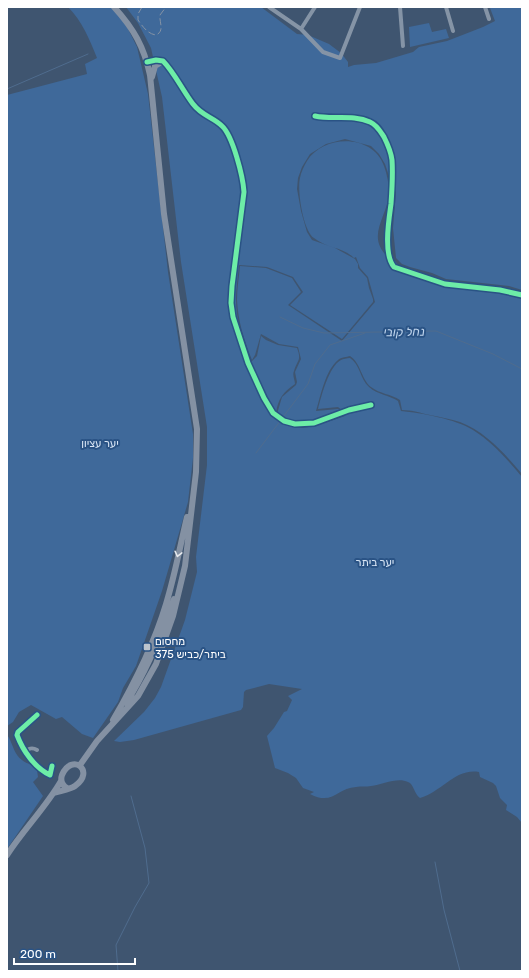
<svg xmlns="http://www.w3.org/2000/svg" width="529" height="978" font-family="Rubik,Heebo,sans-serif">
<rect width="100%" height="100%" fill="#3f5570"/>
<!-- green -->
<path fill="#3f699a" d="M68,7H112L125,23L137,47L148,94L168,272L193,434V458L188,502L162,591L136,666L123,688L118,702L93,738L82,734L62,717L56,719L31,705L19,712L13,722L7,726V95L87,74L85,64L97,58C90,40 82,21 68,7Z
M126,7H261L297,34L308,35L329,44L341,53L348,62V67L354,65L376,63L413,52L419,47L447,41L483,27L495,21L490,8L522,7V290L509,286L446,279L432,273L410,267L402,264L396,258L393,228L396,192L389,176L385,164L379,154L371,146L345,139L326,144L310,154L302,167L298,178L297,189L301,211L307,232L312,240L335,248L355,259L358,264V268L367,278L369,288L373,299V302L342,339L290,305L303,292L293,277L267,267L239,265C238,276 236,288 236,299C236,321 243,342 251,362L257,356L261,336L266,340L278,345L297,348C302,361 297,360 294,371C292,375 295,380 295,384C283,392 278,399 276,413L277,414L282,397L296,385L297,382L295,372L301,359L298,347L279,344L261,334L255,355L252,360C244,340 238,321 237,300C237,288 239,277 240,266L266,268L292,278L301,292L288,305L342,341L375,302L368,277L360,268L356,257L354,258C343,247 326,248 314,238C303,231 297,190 300,178C301,172 304,166 307,161C324,134 373,134 384,166C387,174 389,184 389,193C388,215 368,233 384,253C388,257 391,260 396,262L398,268L429,280L509,292L522,296V474C505,454 486,432 460,422C451,419 440,417 430,415C421,413 412,410 402,410L400,400C391,394 380,394 371,387C361,379 361,363 350,356C347,357 341,357 338,360C325,371 321,395 316,411L338,409L341,411L343,415L315,425L302,427L284,423L302,428L315,426L345,416L342,410L338,407L318,409C321,397 329,366 341,360C343,359 347,358 350,358C360,364 360,379 369,387C378,395 389,395 398,401L401,411C422,413 455,419 473,430C492,442 507,459 522,477V823L517,817L506,810L507,805L500,798L496,786L493,783L480,777L479,772C455,768 442,792 420,798C414,794 414,784 408,782C397,777 382,785 371,786C366,787 361,786 356,787C337,788 333,806 310,794L314,792L303,788L296,778L288,773L275,768L267,736L274,728L284,712L287,711L292,700L288,696L302,689L269,684L246,690L244,692L243,707L241,710L134,740L120,742L114,741L144,712L155,698L161,687L185,620L197,572L196,557L207,465V427L181,262L162,97L151,48L138,23Z
M429,23L432,32L446,29L449,38L410,47L409,27Z
M7,735C10,738 11,743 13,747C17,758 23,762 34,766L37,770L38,777L33,782L43,796L7,849Z"/>
<g fill="none" stroke-linecap="round" stroke-linejoin="round">
<!-- stream -->
<path stroke="#4f6c8e" stroke-width="1" d="M7,89L88,54
M280,317L303,328L324,333L436,331L493,354L522,369
M283,417L308,384L315,364L330,345L365,333
M256,453L281,420
M435,862L444,910L460,971
M118,971L116,945L135,907L149,883L145,848L131,796"/>
<!-- minor -->
<path stroke="#8594a6" stroke-width="4" d="M269,7L301,29L323,52L340,58L360,7
M400,7L403,46
M446,7L453,31
M485,7L489,19
M301,29L315,7
M147,62L156,60L163,61C174,72 183,91 193,104C202,116 213,117 222,126C233,136 243,177 244,192L232,286L231,303L233,317L248,363L264,398L273,413L284,421L295,424L314,423L349,410L371,405
M315,116C332,120 353,114 370,122C377,125 380,131 384,137C388,145 391,152 392,160C393,174 392,190 391,204C389,219 383,254 394,267L445,284L500,290L522,295
M37,715L18,732L17,735C23,751 35,768 50,775L52,766
M25,752C29,748 32,747 37,750"/>
<!-- primary -->
<path stroke="#8491a3" stroke-width="6" d="M152,77L155,66L163,61
M126,703C147,671 161,636 174,599
M113,720C134,684 154,644 166,604C175,575 180,546 187,517
M80,765L97,741L138,696L156,664L173,616L185,566L196,472L197,429L164,214L150,75C144,47 134,29 114,7
M54,793C60,791 71,789 75,786C96,771 72,752 62,775C60,781 62,785 67,788
M7,855C24,829 46,807 61,781"/>
<!-- rail -->
<path stroke="#8593a5" stroke-width="1" stroke-dasharray="7 3" stroke-linecap="butt" d="M142,7L138,14V20C143,27 148,34 156,35C165,31 159,22 160,15L166,7"/>
<defs>
<path id="cycleway" d="M147,62L156,60L163,61C174,72 183,91 193,104C202,116 213,117 222,126C233,136 243,177 244,192L232,286L231,303L233,317L248,363L264,398L273,413L284,421L295,424L314,423L349,410L371,405
M315,116C332,120 353,114 370,122C377,125 380,131 384,137C388,145 391,152 392,160C393,174 392,190 391,204C389,219 383,254 394,267L445,284L500,290L522,295
M37,715L18,732L17,735C23,751 35,768 50,775L52,766"/>
</defs>
<!-- cycleway casing -->
<use href="#cycleway" stroke="#2a5385" stroke-width="8"/>
<!-- cycleway -->
<use href="#cycleway" stroke="#6deda7" stroke-width="5"/>
</g>
<!-- one-way arrows -->
<defs><path id="oneway-chevron" d="M-2-3.5L2.5 0L-2 3.5" fill="none" stroke-width="1.6" stroke-linecap="round" stroke-linejoin="round"/></defs>
<use stroke="#e6e9ed" href="#oneway-chevron" transform="translate(178 554) rotate(104)"/>
<!-- markers -->
<rect fill="#bcc4cd" stroke="#2a5385" stroke-width="1.5" x="143" y="643" width="8" height="8" rx="2"/>
<g text-anchor="middle" dominant-baseline="central" stroke-width="4" stroke-linejoin="round" paint-order="stroke">
<!-- park labels -->
<g font-size="11" fill="#d9e6f6" stroke="#2a5385">
<text x="100" y="443">יער עציון</text>
<text x="375" y="562">יער ביתר</text>
</g>
<!-- poi labels -->
<g font-size="11" fill="#fff" stroke="#2a5385" text-anchor="start">
<text x="155" y="641">מחסום<tspan x="155" dy="13">ביתר/כביש 375</tspan></text>
</g>
<!-- water labels -->
<g font-size="12" font-style="italic" fill="#c1d6ee" stroke="#2a5385">
<text transform="translate(404 332) rotate(-1)">נחל קובי</text>
</g>
</g>
<!-- border -->
<rect width="529" height="978" fill="none" stroke="#ffffff" stroke-width="16"/>
<!-- scale -->
<path d="M14 958v6h121v-6" fill="none" stroke="#ffffff" stroke-width="2"/>
<text x="20" y="958" font-size="12" fill="#ffffff" stroke="#2a5385" stroke-width="3" paint-order="stroke">200 m</text>
</svg>
